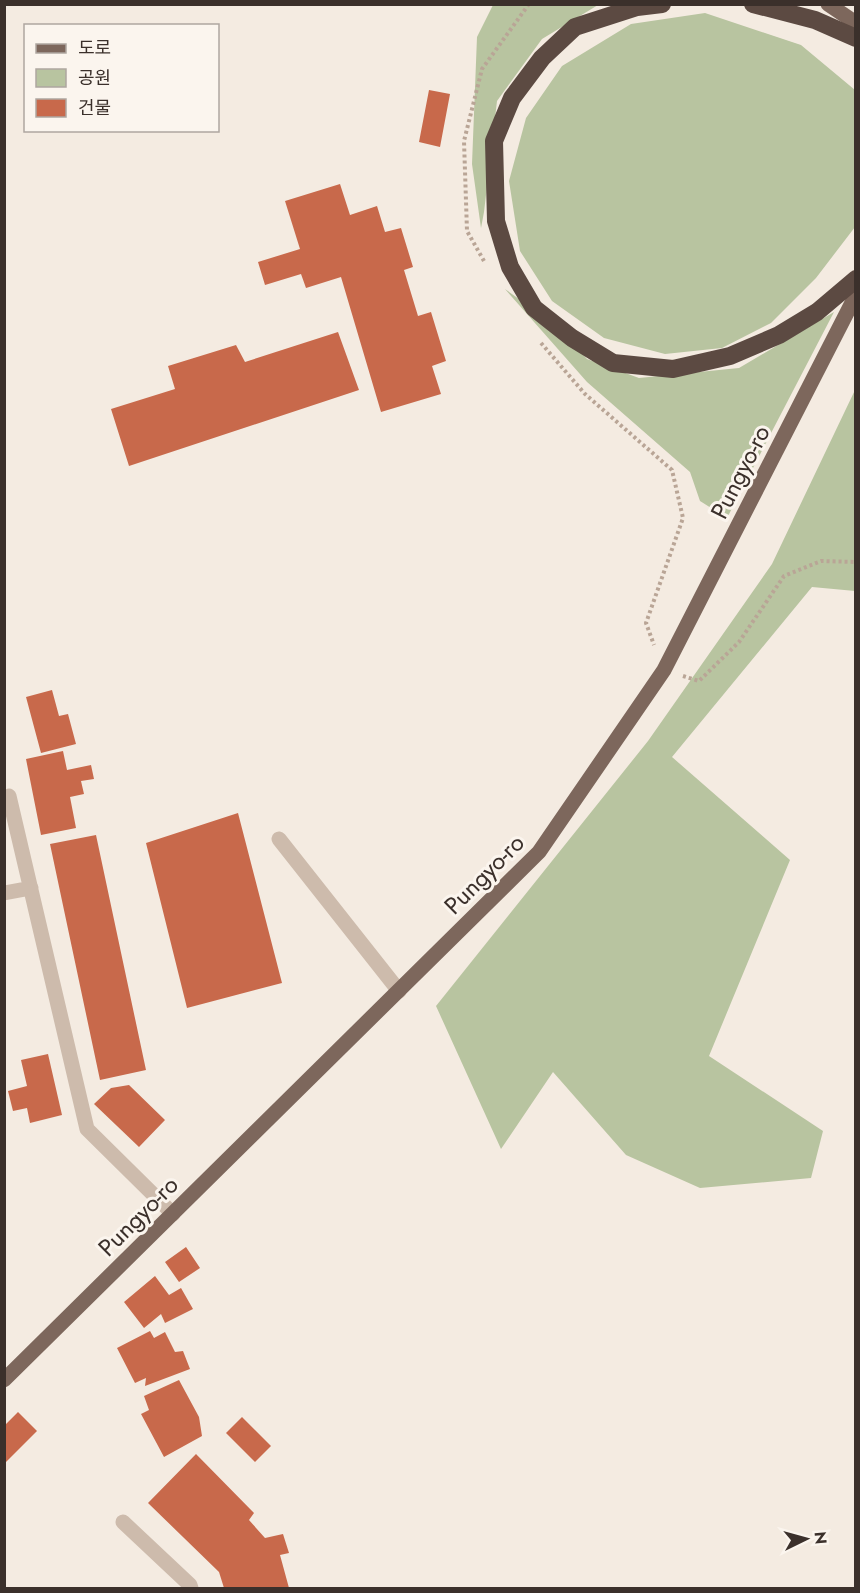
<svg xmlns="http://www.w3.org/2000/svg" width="860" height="1593" font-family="Jost,'Noto Sans KR',sans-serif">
<rect width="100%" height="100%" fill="#f4ebe1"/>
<!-- green -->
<path fill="#b8c4a0" d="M493,5H598L542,39L497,101L484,212L481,228L472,164L477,37Z
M705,13L801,45L855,90V227L816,278L771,323L722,348L665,354L604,338L552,301L520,251L509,181L526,118L562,66L631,24Z
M505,289L557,326L587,359L639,378L739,368L834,312L727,518L700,501L690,472L587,382Z
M855,390V591L812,587L672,757L790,860L709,1056L823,1131L811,1178L700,1188L626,1155L553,1072L501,1149L436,1006L648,741L772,564Z"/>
<!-- building -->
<path fill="#c8694b" d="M429,90L450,94L440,147L419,142Z
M340,184L350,215L377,206L385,232L401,228L413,267L404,270L418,316L431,312L446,361L432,366L441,394L381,412L341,277L306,288L301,274L265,285L258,262L300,249L285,201Z
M338,332L359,390L129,466L111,409L175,389L168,366L236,345L245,362Z
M52,690L59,716L68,714L76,744L41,753L26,697Z
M63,751L67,770L91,765L94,779L81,781L84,794L70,797L76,828L41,835L26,759Z
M238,813L282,983L187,1008L146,843Z
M96,835L146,1070L100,1080L50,844Z
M48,1054L62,1115L30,1123L27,1108L13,1111L8,1091L27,1086L21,1060Z
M129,1085L165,1120L139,1147L94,1104L111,1088Z
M186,1247L200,1268L179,1282L165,1262Z
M155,1276L169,1295L181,1288L193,1309L165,1323L161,1314L144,1328L124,1302Z
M150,1331L154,1338L165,1332L175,1352L183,1351L190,1369L145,1386L146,1378L135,1383L117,1348Z
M179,1380L199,1417L202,1436L164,1457L141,1414L149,1410L144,1396Z
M18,1412L37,1431L4,1464V1426Z
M242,1417L271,1446L255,1462L226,1433Z
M196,1454L254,1513L249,1520L265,1538L283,1534L289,1553L280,1555L289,1588H224L219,1572L148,1503Z"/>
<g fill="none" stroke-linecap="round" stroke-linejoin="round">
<!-- path -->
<path stroke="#b9a596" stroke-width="4" stroke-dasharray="3 3" stroke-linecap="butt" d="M484,261L467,231L464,141L482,69L529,4
M541,343L585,394L672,470L683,518L646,623L654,645
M683,676L699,681L739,642L784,576L821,561L856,562"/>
<!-- minor -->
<path stroke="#cdbbac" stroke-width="15" d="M9,796L87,1129L173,1214
M279,839L399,991
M4,893L31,888
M123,1522L190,1585L191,1588"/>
<!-- major -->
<path stroke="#7d675c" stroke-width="15" d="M828,4L856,23
M4,1380L539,852L664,670L856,295"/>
<!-- highway -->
<path stroke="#5c4a42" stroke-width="18" d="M662,4L637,7L575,27L542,58L512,98L494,141L496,221L510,267L534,308L572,338L613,363L673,369L730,356L779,335L817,312L856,279
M753,4L815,20L856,38"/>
</g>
<g text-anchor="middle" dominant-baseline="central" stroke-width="6" stroke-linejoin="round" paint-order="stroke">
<!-- street labels -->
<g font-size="24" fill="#3b302b" stroke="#fbf5ee">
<text transform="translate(740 472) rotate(-63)">Pungyo-ro</text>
<text transform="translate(484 874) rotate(-45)">Pungyo-ro</text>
<text transform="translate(138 1216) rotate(-45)">Pungyo-ro</text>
</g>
</g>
<!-- border -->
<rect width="860" height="1593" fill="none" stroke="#3b302b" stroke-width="12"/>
<!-- legend -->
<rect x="24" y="24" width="195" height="108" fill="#fbf5ee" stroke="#aea6a0" stroke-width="1.5"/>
<rect x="36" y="44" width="30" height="9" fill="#7d675c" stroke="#aea6a0" stroke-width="1.5"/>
<text x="78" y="54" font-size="18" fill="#3b302b">도로</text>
<rect x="36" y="69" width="30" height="18" fill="#b8c4a0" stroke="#aea6a0" stroke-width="1.5"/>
<text x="78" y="84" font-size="18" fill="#3b302b">공원</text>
<rect x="36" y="99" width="30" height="18" fill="#c8694b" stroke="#aea6a0" stroke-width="1.5"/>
<text x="78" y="114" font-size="18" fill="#3b302b">건물</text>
<!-- north arrow -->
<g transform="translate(806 1539) rotate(85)" stroke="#fbf5ee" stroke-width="4.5" paint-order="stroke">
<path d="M0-4.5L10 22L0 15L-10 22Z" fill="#3b302b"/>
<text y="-9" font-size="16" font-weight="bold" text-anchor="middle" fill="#3b302b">N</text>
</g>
</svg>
